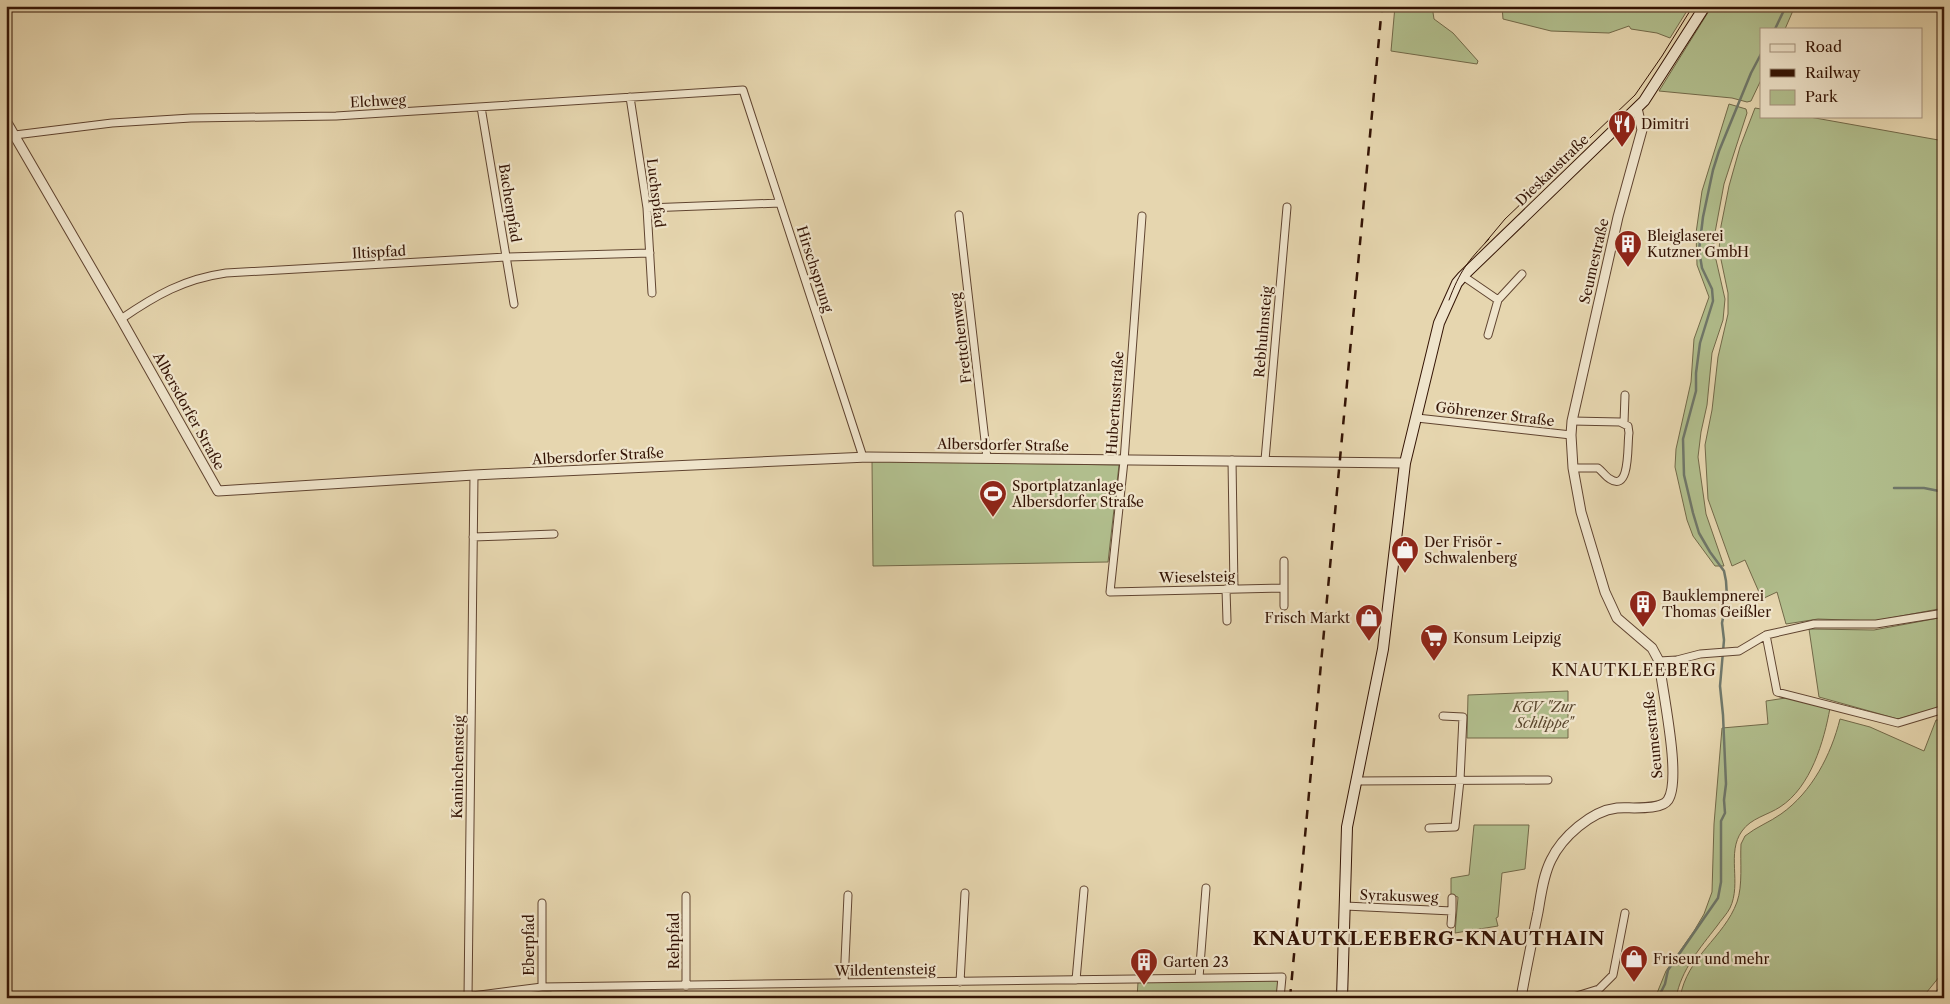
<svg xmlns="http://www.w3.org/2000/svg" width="1950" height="1004" font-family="'Libre Caslon Text',serif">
<rect width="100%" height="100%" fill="#e6d6af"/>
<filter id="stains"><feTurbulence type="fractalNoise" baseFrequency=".004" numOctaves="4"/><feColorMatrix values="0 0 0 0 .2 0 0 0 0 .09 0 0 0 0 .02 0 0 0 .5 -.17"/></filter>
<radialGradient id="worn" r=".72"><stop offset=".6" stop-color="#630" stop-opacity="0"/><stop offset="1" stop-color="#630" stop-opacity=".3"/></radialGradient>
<!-- green -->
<path fill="#b1be8d" stroke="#726949" d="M1395,6H1432L1434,19L1453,33L1478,61L1477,64L1391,51Z
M1502,6H1690L1670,38L1657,33L1631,29L1629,26L1609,33L1551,31L1503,19Z
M1712,6H1795L1785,29H1761V80L1751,101L1747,102L1732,98L1659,91Z
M1729,104L1746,109L1747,113L1724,184L1714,238V251L1725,299L1723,320L1712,353L1707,405L1701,432L1698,457L1706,514L1724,566H1715L1693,536L1687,520L1675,467L1676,449L1691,382L1694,339L1709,297L1697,265L1696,233L1702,191Z
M1755,108L1761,109V116H1804L1944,141V608L1874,621L1818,619L1786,624L1777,592L1762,599L1745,560L1732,566L1708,499L1705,445L1712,410L1718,357L1728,314V293L1719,250L1721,226L1729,186L1740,147Z
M872,461L1119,465L1108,562L873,566Z
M1944,617V706L1898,719L1819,697L1809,629L1874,630Z
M1568,691V738H1467L1468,695Z
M1792,697L1830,708C1824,741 1811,787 1780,807C1768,815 1751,818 1742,831C1726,853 1742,883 1730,908C1727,914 1721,920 1717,926C1700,948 1681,970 1676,998H1655L1666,971L1694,931L1704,914L1712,892L1714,824L1722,728L1768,724L1766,701Z
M1840,719L1870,727L1924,751L1936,720H1944V971L1922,998H1680C1687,956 1724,938 1737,902C1743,885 1740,862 1741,844L1745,836C1756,827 1770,822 1781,814C1812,792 1831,755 1840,719Z
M1474,825H1529L1525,869L1502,873L1498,917L1496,918L1498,926L1455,933L1458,897L1451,895V878L1469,875Z
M1279,980L1277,998H1137L1138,982Z
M551,991V998H493L543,992Z"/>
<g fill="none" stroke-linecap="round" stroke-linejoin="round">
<!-- stream -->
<path stroke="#6f776a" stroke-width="2.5" d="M1775,29L1786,6
M1894,488H1924L1944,492
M1658,998L1665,984L1668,970L1718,898L1721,882V821L1725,813L1724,800L1726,784L1723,715L1720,686L1724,640L1722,623L1727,597L1726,581L1724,571L1710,552L1699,533L1693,513L1684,475L1683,439L1696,391V373L1700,343L1713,301L1712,289L1702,268L1699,250L1703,217L1713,170L1719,151L1751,73L1761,54
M1932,998L1944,983"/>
<defs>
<path id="minor" d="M630,97L647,208L652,293
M481,107L514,304
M15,135L112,123L191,118L336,116L743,90L863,457
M647,208L780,203
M959,215L987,458
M1142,216L1124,461L1110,592L1284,588
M1463,276L1498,300
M121,319C156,295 184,279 226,273L506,257L650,253
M1488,335L1498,300L1522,274
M1417,418L1571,435
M1572,421L1620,422L1628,426L1629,433C1627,443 1631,493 1610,479C1606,477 1602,471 1598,468H1573
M1624,423L1625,395
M1232,460L1234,589
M1265,460L1287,207
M473,537L554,534
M1284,561V606
M1226,589L1227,621
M1766,635L1777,692L1898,723L1941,710
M1659,661L1677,660L1700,654L1739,651L1766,635L1814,624H1876L1944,613
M1356,781L1548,780
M1429,828L1455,827L1460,780L1463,717L1443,716
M1345,906L1452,911L1451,924
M1452,911V898
M1199,978L1206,888
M1076,980L1084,890
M960,982L965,893
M844,983L848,895
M686,986V896
M542,987V903
M457,998L542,987L1282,977L1280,998
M468,998L474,475
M1570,998L1599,989L1613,975L1625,913"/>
<path id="tertiary" d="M6,121L121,319L218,491L474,475L868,457L1405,463
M1521,998C1526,969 1532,941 1538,912C1541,895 1543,876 1551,860C1562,837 1591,811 1617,808C1630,807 1661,811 1668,800C1682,779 1662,690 1659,661L1652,648L1617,618L1605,592L1581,512L1573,468L1571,435L1572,421L1618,217L1642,130L1637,108"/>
<path id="secondary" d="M1342,998L1347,827L1383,649L1405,463L1439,323L1457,283L1463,276L1644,101L1705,6"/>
</defs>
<!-- minor casing -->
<use href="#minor" stroke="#604430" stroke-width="9"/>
<!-- tertiary casing -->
<use href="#tertiary" stroke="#604430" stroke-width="11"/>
<!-- secondary casing -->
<use href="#secondary" stroke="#341405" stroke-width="12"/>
<!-- minor -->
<use href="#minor" stroke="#efe4cb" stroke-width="7"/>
<!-- tertiary -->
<use href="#tertiary" stroke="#efe4cb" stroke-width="9"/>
<!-- secondary -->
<use href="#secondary" stroke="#efe4cb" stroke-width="10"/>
<!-- tram -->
<path stroke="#341405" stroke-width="1" d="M1485,243L1505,219L1635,95L1662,56L1693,6
M1449,300C1460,271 1467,262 1489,239"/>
<!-- rail -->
<path stroke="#341405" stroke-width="2.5" stroke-dasharray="9 9" stroke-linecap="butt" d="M1290,998L1382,6"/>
</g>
<!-- icons -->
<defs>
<symbol id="restaurant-pin" viewBox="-11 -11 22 30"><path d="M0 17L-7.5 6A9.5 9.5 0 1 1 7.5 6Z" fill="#8f2418" stroke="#efe4cb"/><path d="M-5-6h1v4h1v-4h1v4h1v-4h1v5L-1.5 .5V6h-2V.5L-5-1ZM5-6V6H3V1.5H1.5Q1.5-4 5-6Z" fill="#fff"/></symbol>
<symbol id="building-pin" viewBox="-11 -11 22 30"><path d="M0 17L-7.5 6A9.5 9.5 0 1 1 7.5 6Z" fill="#8f2418" stroke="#efe4cb"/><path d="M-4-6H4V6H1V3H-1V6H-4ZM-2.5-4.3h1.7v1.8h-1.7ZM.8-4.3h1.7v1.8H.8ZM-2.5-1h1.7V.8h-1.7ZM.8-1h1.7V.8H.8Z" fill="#fff"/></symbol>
<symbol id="stadium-pin" viewBox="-11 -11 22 30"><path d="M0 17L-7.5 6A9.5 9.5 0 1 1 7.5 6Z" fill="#8f2418" stroke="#efe4cb"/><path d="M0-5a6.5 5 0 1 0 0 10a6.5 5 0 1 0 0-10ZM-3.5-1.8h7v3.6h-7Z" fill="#fff"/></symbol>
<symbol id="shop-pin" viewBox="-11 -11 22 30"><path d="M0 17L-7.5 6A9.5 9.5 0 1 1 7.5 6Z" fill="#8f2418" stroke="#efe4cb"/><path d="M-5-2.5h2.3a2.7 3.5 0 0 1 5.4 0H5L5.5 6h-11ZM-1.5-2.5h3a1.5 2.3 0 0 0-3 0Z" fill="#fff"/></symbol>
<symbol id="supermarket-pin" viewBox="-11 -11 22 30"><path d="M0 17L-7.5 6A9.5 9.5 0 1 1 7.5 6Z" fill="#8f2418" stroke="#efe4cb"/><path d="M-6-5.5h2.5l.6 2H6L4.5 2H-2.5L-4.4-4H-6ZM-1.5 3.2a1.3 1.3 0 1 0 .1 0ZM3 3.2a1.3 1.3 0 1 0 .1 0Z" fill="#fff"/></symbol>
</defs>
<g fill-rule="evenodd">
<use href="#restaurant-pin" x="1606" y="108" width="32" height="43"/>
<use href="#building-pin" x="1612" y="228" width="32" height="43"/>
<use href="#stadium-pin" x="977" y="478" width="32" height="43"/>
<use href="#shop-pin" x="1389" y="534" width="32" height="43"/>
<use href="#building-pin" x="1627" y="588" width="32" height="43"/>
<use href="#shop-pin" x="1353" y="602" width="32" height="43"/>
<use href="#supermarket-pin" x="1418" y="622" width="32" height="43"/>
<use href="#shop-pin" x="1618" y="943" width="32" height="43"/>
<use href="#building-pin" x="1128" y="946" width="32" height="43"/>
</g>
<g text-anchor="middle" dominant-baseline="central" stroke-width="4.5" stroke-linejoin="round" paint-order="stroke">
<!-- street labels -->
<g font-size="14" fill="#341405" stroke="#efe4cb">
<text transform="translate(378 101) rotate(-3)">Elchweg</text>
<text transform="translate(1552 170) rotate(-44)">Dieskaustraße</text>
<text transform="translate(656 193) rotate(83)">Luchspfad</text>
<text transform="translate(510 203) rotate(81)">Bachenpfad</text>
<text transform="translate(379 252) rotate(-3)">Iltispfad</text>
<text transform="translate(1594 261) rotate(-77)">Seumestraße</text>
<text transform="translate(815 269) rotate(72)">Hirschsprung</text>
<text transform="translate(1263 332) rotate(-85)">Rebhuhnsteig</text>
<text transform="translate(961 338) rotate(-97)">Frettchenweg</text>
<text transform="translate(1115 403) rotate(-86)">Hubertusstraße</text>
<text transform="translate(189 411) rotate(61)">Albersdorfer Straße</text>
<text transform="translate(1495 414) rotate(7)">Göhrenzer Straße</text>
<text transform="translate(1003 445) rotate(1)">Albersdorfer Straße</text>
<text transform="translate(598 456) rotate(-3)">Albersdorfer Straße</text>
<text transform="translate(1197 577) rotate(-1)">Wieselsteig</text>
<text transform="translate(1653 735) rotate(-96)">Seumestraße</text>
<text transform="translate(458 767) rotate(-89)">Kaninchensteig</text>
<text transform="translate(1399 896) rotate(2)">Syrakusweg</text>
<text transform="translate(674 941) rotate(-90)">Rehpfad</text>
<text transform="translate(529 945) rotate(-90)">Eberpfad</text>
<text transform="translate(885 970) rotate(-1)">Wildentensteig</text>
</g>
<!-- poi labels -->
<g font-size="14" fill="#341405" stroke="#efe4cb" text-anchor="start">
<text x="1641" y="124">Dimitri</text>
<text x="1647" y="236">Bleiglaserei<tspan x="1647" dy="16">Kutzner GmbH</tspan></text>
<text x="1012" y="486">Sportplatzanlage<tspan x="1012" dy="16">Albersdorfer Straße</tspan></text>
<text x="1424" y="542">Der Frisör -<tspan x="1424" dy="16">Schwalenberg</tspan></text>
<text x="1662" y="596">Bauklempnerei<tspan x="1662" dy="16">Thomas Geißler</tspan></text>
<text x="1350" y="618" text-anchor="end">Frisch Markt</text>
<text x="1453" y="638">Konsum Leipzig</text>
<text x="1653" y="959">Friseur und mehr</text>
<text x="1163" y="962">Garten 23</text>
</g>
<!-- park labels -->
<g font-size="14" font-style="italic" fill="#5a472e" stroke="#efe4cb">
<text x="1544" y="707">KGV "Zur<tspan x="1544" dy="16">Schlippe"</tspan></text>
</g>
<!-- quarter labels -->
<g font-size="16" letter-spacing="1" fill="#341405" stroke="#efe4cb">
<text x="1634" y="670">KNAUTKLEEBERG</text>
</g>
<!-- district labels -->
<g font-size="19" font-weight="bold" letter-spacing="1" fill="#341405" stroke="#efe4cb">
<text x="1429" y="938">KNAUTKLEEBERG-KNAUTHAIN</text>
</g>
</g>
<!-- margin -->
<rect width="1950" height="1004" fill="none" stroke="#e6d6af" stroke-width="25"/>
<rect x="8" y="8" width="1935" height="989" fill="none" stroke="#341405" stroke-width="2.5"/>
<rect x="12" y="12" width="1925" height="979" fill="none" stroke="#341405"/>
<!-- legend -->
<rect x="1760" y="28" width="162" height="90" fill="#efe4cb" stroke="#a4917c"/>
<rect x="1770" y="44" width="25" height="8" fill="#efe4cb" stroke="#a4917c"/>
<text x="1805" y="52" font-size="15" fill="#341405">Road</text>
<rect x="1770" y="69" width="25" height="8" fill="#341405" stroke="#a4917c"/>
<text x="1805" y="78" font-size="15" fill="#341405">Railway</text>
<rect x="1770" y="90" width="25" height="15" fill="#b1be8d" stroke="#a4917c"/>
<text x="1805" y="102" font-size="15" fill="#341405">Park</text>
<rect width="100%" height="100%" filter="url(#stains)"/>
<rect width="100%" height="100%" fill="url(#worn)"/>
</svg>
